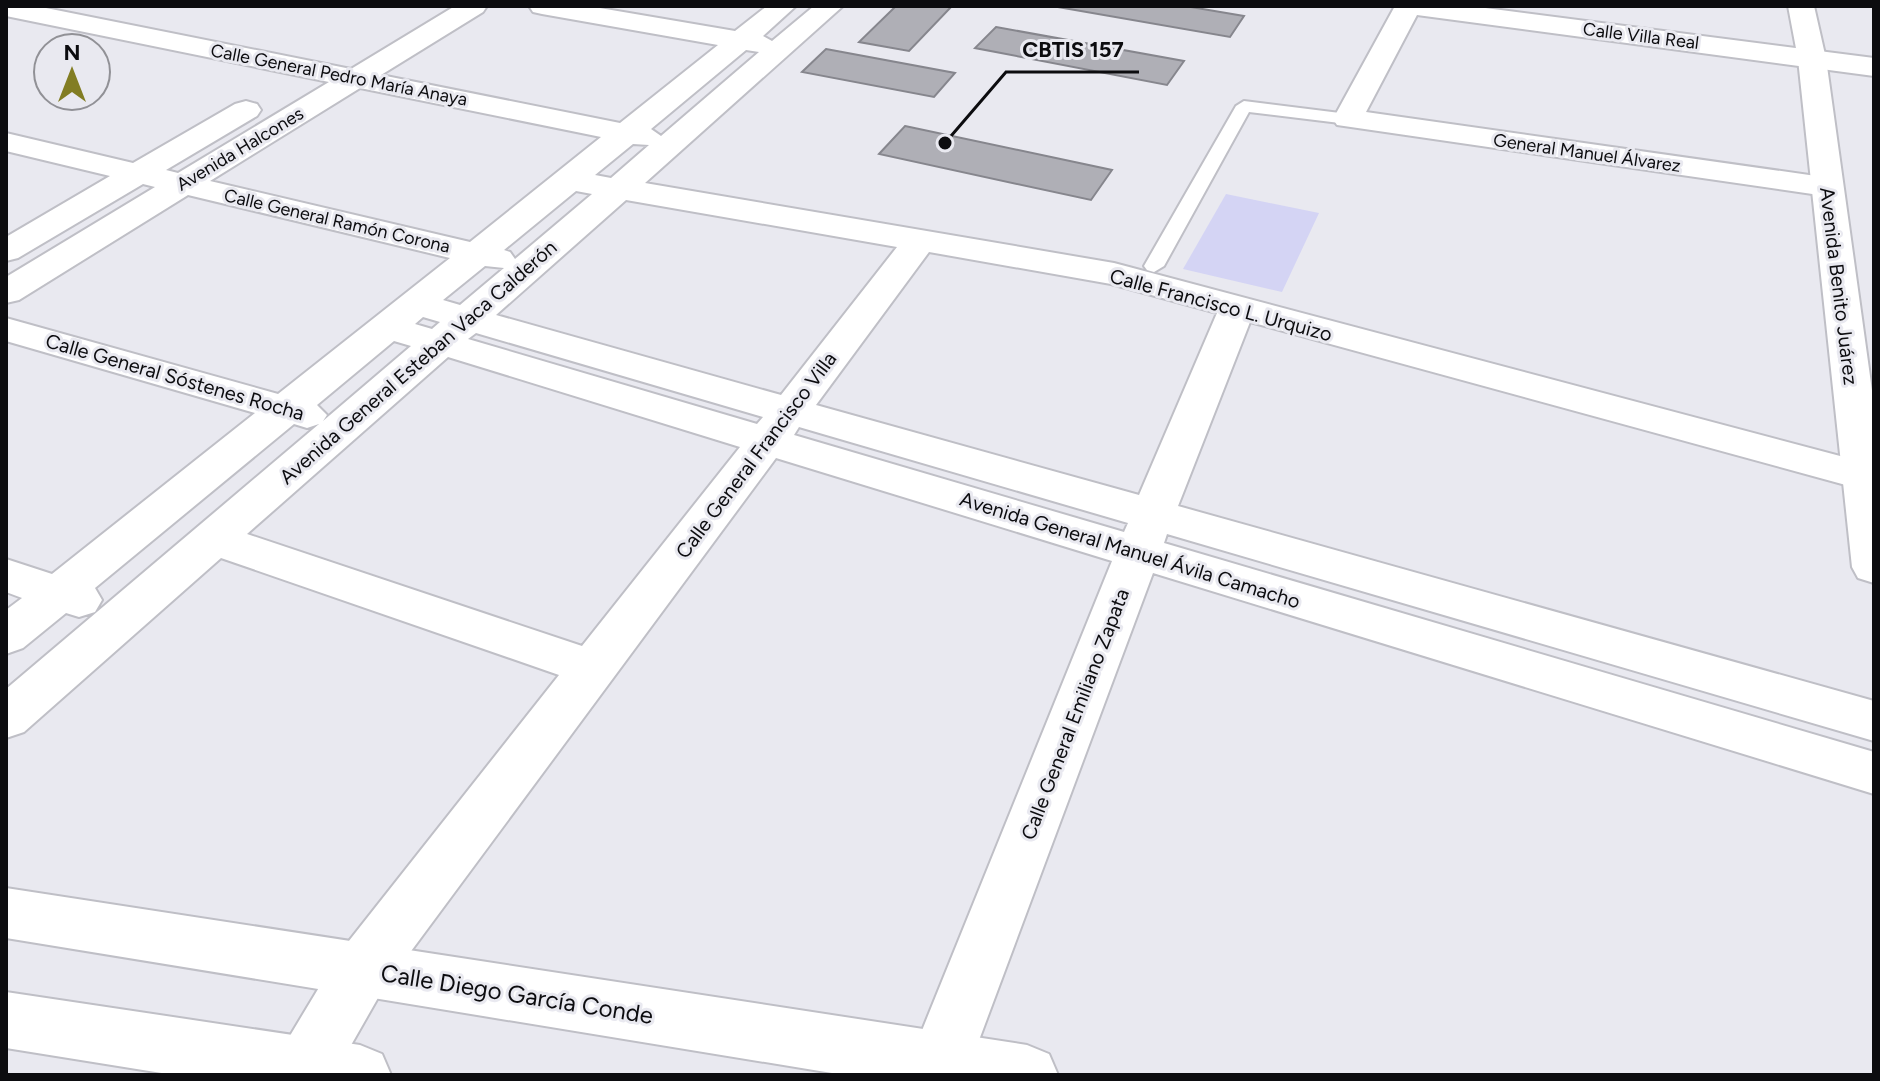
<svg xmlns="http://www.w3.org/2000/svg" width="1880" height="1081" font-family="Figtree,sans-serif">
<rect width="100%" height="100%" fill="#e9e9f0"/>
<!-- green -->
<path fill="#d4d4f4" d="M1226,194L1319,213L1282,292L1183,269Z"/>
<!-- building -->
<path fill="#afafb6" stroke="#86868d" stroke-width="2" d="M896,6H952L909,51L859,42Z
M1052,6H1185L1244,16L1230,37Z
M996,27L1184,61L1167,85L975,48Z
M826,49L955,73L934,97L802,72Z
M905,126L1112,170L1091,200L879,154Z"/>
<g fill="none" stroke-linecap="round" stroke-linejoin="round">
<defs>
<path id="service" d="M1244,101L1348,114L1356,119L1348,124L1249,112L1164,266L1154,272L1147,270L1144,266L1236,106Z"/>
<path id="minor" d="M6,6H36L351,69L455,6H487L483,12L381,75L620,123L718,45L542,14L533,12L529,6H588L735,31L767,6H796L763,36L772,41L814,6H843L645,183L1114,263L1874,465V487L1864,490L1250,322L1178,506L1874,701V741L1167,534L1164,543L1874,752V794L1153,573L966,1075H904L1112,561L776,458L383,989L334,1075H270L279,1054L341,951L559,675L221,558L24,732L6,738V689L319,424L307,428L294,424L95,588L102,600L95,612L79,617L66,613L23,648L6,654V610L22,598L6,592V559L52,574L255,413L6,341V318L278,394L450,258L188,195L19,300L6,303V277L155,187L143,184L18,258L6,261V237L110,176L6,151V133L133,163L235,104L246,101L257,104L261,110L257,116L166,170L178,173L329,82L6,16ZM746,50L759,52L661,136L651,129ZM360,88L601,137L470,242L210,181ZM633,144L649,145L611,178L595,175ZM576,191L592,194L515,259L510,252L504,250ZM626,200L897,247L781,395L496,315ZM929,252L1111,284L1217,313L1139,495L816,405ZM485,266L504,268L460,305L443,300ZM423,317L440,322L432,329L415,324ZM476,333L763,417L757,424L468,339ZM394,341L411,346L323,421L327,415L317,405ZM448,357L740,447L582,646L247,534ZM799,427L1128,523L1124,532L794,435Z
M1395,6H1470L1874,58V76L1417,15L1366,112L1837,179L1842,186L1837,193L1826,196L1337,125L1333,119Z"/>
<path id="tertiary" d="M6,888L1027,1045L1049,1054L1058,1075H844L6,938Z
M6,992L360,1045L382,1054L391,1075H174L6,1048Z"/>
<path id="primary" d="M1788,6H1814L1826,59L1874,405V583L1858,578L1852,567L1798,59Z"/>
</defs>
<!-- service casing -->
<use href="#service" stroke="#bfbfc6" stroke-width="4"/>
<!-- minor casing -->
<use href="#minor" stroke="#bfbfc6" stroke-width="4"/>
<!-- tertiary casing -->
<use href="#tertiary" stroke="#bfbfc6" stroke-width="4"/>
<!-- primary casing -->
<use href="#primary" stroke="#bfbfc6" stroke-width="4"/>
<!-- service -->
<use href="#service" fill="#fff" fill-rule="evenodd"/>
<!-- minor -->
<use href="#minor" fill="#fff" fill-rule="evenodd"/>
<!-- tertiary -->
<use href="#tertiary" fill="#fff" fill-rule="evenodd"/>
<!-- primary -->
<use href="#primary" fill="#fff" fill-rule="evenodd"/>
</g>
<g text-anchor="middle" dominant-baseline="central" stroke-width="6" stroke-linejoin="round" paint-order="stroke">
<!-- far-street labels -->
<g font-size="18" fill="#0c0c0f" stroke="#e9e9f0">
<text transform="translate(1641 36) rotate(7)">Calle Villa Real</text>
<text transform="translate(339 75) rotate(11)">Calle General Pedro María Anaya</text>
<text transform="translate(240 149) rotate(-31)">Avenida Halcones</text>
<text transform="translate(1587 153) rotate(8)">General Manuel Álvarez</text>
<text transform="translate(337 221) rotate(13)">Calle General Ramón Corona</text>
</g>
<!-- street labels -->
<g font-size="20" fill="#0c0c0f" stroke="#e9e9f0">
<text transform="translate(1839 286) rotate(83)">Avenida Benito Juárez</text>
<text transform="translate(1221 305) rotate(15)">Calle Francisco L. Urquizo</text>
<text transform="translate(418 362) rotate(-41)">Avenida General Esteban Vaca Calderón</text>
<text transform="translate(175 377) rotate(16)">Calle General Sóstenes Rocha</text>
<text transform="translate(756 455) rotate(-53)">Calle General Francisco Villa</text>
<text transform="translate(1130 550) rotate(17)">Avenida General Manuel Ávila Camacho</text>
<text transform="translate(1075 714) rotate(-69)">Calle General Emiliano Zapata</text>
</g>
<!-- near-street labels -->
<g font-size="24" fill="#0c0c0f" stroke="#e9e9f0">
<text transform="translate(517 994) rotate(9)">Calle Diego García Conde</text>
</g>
</g>
<!-- callouts -->
<path fill="none" stroke="#0c0c0f" stroke-width="3" d="M945 143L1006 72H1139"/>
<circle fill="#0c0c0f" stroke="#e9e9f0" stroke-width="3" cx="945" cy="143" r="8"/>
<g font-size="22" text-anchor="middle" font-weight="bold" fill="#0c0c0f" stroke="#e9e9f0" stroke-width="6" stroke-linejoin="round" paint-order="stroke">
<text x="1073" y="57">CBTIS 157</text>
</g>
<!-- border -->
<rect width="1880" height="1081" fill="none" stroke="#0c0c0f" stroke-width="16"/>
<!-- north arrow -->
<g transform="translate(72 72)"><circle r="38" fill="#e9e9f0" stroke="#919196" stroke-width="2"/>
<path d="M0-6L14 30L0 20L-14 30Z" fill="#827d23"/>
<text y="-12" font-size="22" font-weight="bold" text-anchor="middle" fill="#0c0c0f">N</text>
</g>
</svg>
